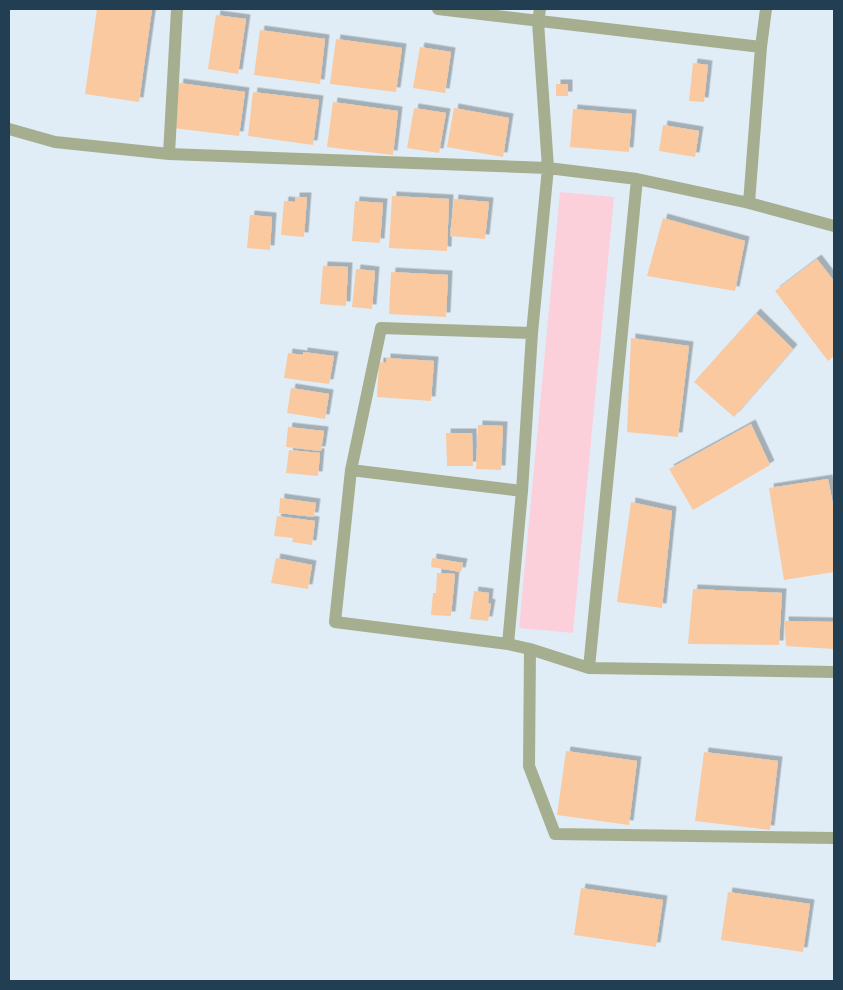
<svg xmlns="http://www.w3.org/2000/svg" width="843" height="990" font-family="'Alegreya Sans',sans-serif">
<defs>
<filter id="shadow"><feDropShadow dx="4.5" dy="-4.5" stdDeviation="0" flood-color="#0004"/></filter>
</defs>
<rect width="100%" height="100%" fill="#e0edf7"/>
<!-- green -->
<path fill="#fcd0db" d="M560,192L614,197L573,633L519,628Z"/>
<!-- building -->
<path fill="#fbc99f" filter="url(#shadow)" d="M97,9H152L139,102L85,94Z
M216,15L246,19L238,74L208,69Z
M260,30L325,39L320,84L254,75Z
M336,39L402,48L396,92L330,84Z
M420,47L451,52L445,93L413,88Z
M693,63L708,65L704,102L689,101Z
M179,83L245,92L239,136L173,128Z
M556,84H568V96H556Z
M253,92L319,100L313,145L248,136Z
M333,102L398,111L393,155L327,147Z
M414,108L446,113L439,153L407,148Z
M454,108L509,118L503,157L447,147Z
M573,109L632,114L629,152L570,147Z
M663,125L699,131L695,157L659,151Z
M392,196L449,199L447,251L389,248Z
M295,197H307L304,237L281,235L284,201L295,202Z
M454,199L489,202L485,239L450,236Z
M355,201L383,203L380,243L352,241Z
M250,215L272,217L270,250L247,248Z
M663,218L745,241L735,291L647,276Z
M817,259L834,281V356L828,361L775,291Z
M323,266L348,267L346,306L320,304Z
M356,269L375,271L372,309L352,307Z
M391,272L448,275L446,317L389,314Z
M756,313L793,349L734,417L694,382Z
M631,338L689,346L678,437L627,432Z
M303,352L334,356L329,384L284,378L288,353L303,355Z
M386,358L434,361L431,401L377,397L379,362L386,363Z
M291,388L329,394L325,419L287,413Z
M751,424L770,465L693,510L669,469Z
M478,425L503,426L501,470L476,469Z
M288,427L324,431L321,451L286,447Z
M446,433H472L473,466H447Z
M289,450L320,453L318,476L286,473Z
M828,479L834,510V572L784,580L769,488Z
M280,498L316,503L314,517L279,513Z
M631,502L672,511L662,608L617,602Z
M277,516L315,521L312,545L292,542L293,538L274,536Z
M276,558L312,565L308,589L271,583Z
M432,558L463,563L461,572L431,567Z
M437,573L455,574L451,616L431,615L433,593H436Z
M693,589L782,593L779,645L688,644Z
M474,591L489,593L488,603L491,604L488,621L470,619Z
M784,621L834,622V649L786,646Z
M566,751L637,761L629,825L557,815Z
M704,752L778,761L770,830L695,821Z
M581,888L663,900L656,947L574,935Z
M728,892L810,904L803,952L721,940Z"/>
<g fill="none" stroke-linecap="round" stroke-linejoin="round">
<!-- street -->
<path stroke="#a5af90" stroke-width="12" d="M438,9L761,47
M540,9L538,22L548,168L532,333L522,491L508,644L530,649L589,668
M9,129L55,142L169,154L548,168L637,179L749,203L834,226
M169,154L177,9
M637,179L589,668L834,672
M749,203L761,47L766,9
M351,470L522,491
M508,644L335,622L351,470L381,328L532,333
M530,649L529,766L555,834L834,838"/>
</g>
<!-- border -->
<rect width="843" height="990" fill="none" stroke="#223e52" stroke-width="20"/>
</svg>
